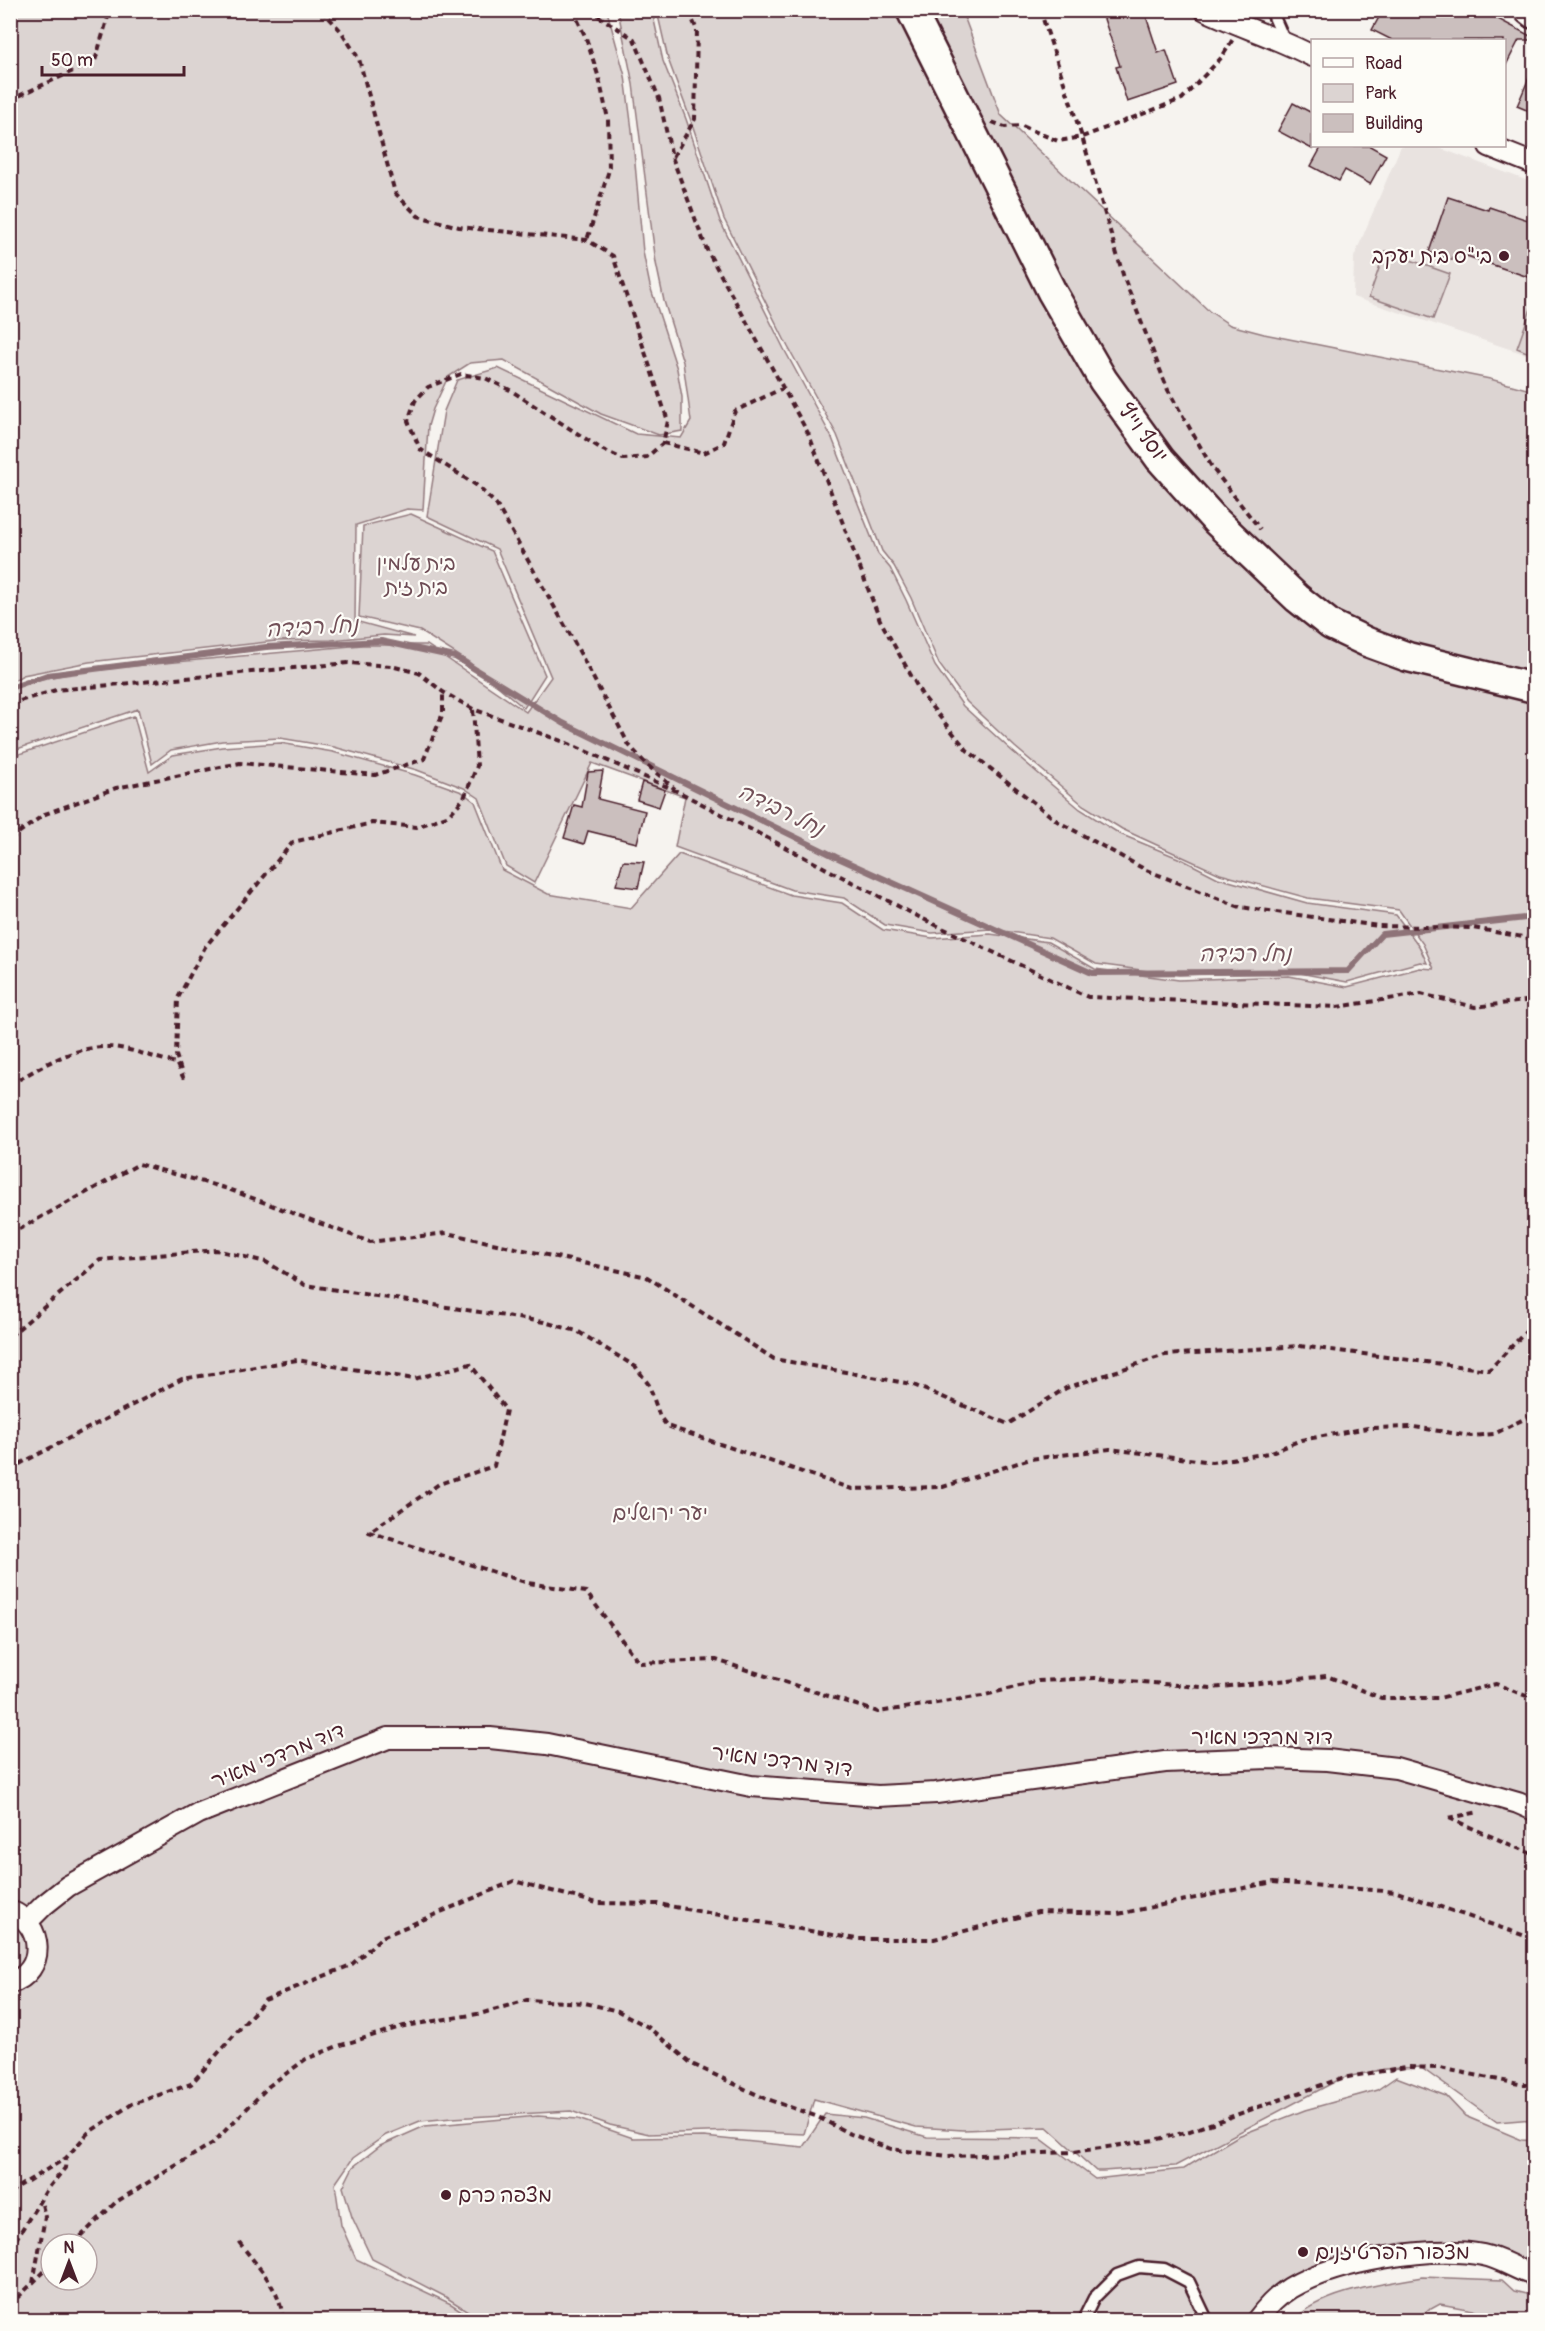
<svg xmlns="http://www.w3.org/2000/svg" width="1545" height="2331" font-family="Pangolin,'Playpen Sans Hebrew',sans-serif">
<rect width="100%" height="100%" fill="#f6f3ef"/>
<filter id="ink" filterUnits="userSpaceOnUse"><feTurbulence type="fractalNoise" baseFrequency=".0167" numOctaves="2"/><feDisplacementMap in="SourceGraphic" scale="12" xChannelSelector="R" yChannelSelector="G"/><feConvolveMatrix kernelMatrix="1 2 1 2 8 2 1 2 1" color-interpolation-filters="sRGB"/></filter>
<g filter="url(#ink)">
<!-- built -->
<path fill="#e9e3e0" d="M1401,146H1434L1534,183V357L1353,297L1354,257Z"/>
<!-- green -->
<path fill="#dcd4d2" stroke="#937a7e" stroke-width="1.5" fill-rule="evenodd" d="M11,10L607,11L625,76L632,130L643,252L650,286L677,369L682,397V431L659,435L601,414L504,360L470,363L448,377L433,409L428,426L423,510L407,509L356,525L355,621L414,637L384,635L331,640L276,641L89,662L23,675L11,682Z
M618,11H652L663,61L686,119L720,221L784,349L832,438L878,554L890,568L906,600L935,666L963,706L1012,751L1080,809L1120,834L1183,860L1218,878L1307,903L1396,915L1419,946L1427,963L1420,962L1347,982L1289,971L1179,975L1096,964L1050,938L991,929L932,933L885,925L844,898L792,890L675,847L685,797L592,763L534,883L506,866L479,798L464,788L417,770L334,747L280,738L222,741L171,750L152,764L138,709L11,751V690L26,682L89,670L362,645H427L526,712L551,677L497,549L427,516L444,411L457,380L498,368L636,434L681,438L691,421L683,362L664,301L656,263L633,84Z
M657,11H962L1001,115L1209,311L1230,325L1264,334L1490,379L1534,391V2119L1497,2122L1420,2067L1385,2069L1342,2078L1175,2166L1103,2171H1096L1047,2127L963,2130L916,2127L814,2099L804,2134L735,2131L649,2134L610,2125L571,2111L452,2118L420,2121L386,2135L353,2158L335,2184L341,2225L356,2259L451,2304L476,2320H11L10,757L134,716L149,772L173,755L222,747L280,743L333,752L415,775L462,792L475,802L502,870L548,894L631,908L679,854L791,895L842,903L883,930L932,938L990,934L1048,942L1095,969L1179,980L1289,976L1347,987L1420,968L1434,969L1423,944L1399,910L1308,898L1220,874L1122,829L1083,805L1015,747L967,702L939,664L911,598L894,566L882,551L837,435L788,347L724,219L690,118L668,59ZM51,2244H87V2280H51Z
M1385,251L1450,274L1433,319L1369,297Z
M1533,303L1534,304V355L1517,348Z
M411,514L492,551L545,675L524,708L469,662L420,631L359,617L363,526Z
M1396,2077L1446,2096L1465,2116L1522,2140L1534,2141V2260L1512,2256L1326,2268L1265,2320H482L444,2296L372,2259L352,2217L343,2187L353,2167L380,2146L425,2126L538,2116L578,2119L633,2138L704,2137L803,2147L825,2114L864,2118L927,2137L1040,2138L1095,2179L1183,2169L1238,2136L1305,2110L1377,2090Z
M1422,2277L1502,2280L1514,2291L1534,2296V2320H1493L1473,2310L1440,2304L1411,2320H1294C1323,2291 1383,2284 1422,2277Z"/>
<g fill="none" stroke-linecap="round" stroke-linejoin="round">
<!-- stream -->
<path stroke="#8e7378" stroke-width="6" d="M10,688L47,675L266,647L381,641L455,657L563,723L836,857L1092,973L1348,971L1382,934L1534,917"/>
</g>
<!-- building -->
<path fill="#cbbfbe" stroke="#4a1f2b" stroke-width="1.5" d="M1101,10H1144L1158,53L1166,50L1178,85L1127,102L1116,67L1120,66Z
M1383,10H1481L1534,38V40H1519L1504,69V40H1392L1372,30Z
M1534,66V113L1517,106Z
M1293,103L1312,113V149L1278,131Z
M1322,146H1370L1386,155L1370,184L1345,170L1339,181L1311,166Z
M1448,197L1488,210L1489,207L1534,222V279L1455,252L1452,260L1429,252Z
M603,771L598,799L645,811L637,843L588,831L584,844L564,838L574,805L582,807L588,772Z
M642,782L665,790L659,807L637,800Z
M623,861L644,862L638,888L616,885Z"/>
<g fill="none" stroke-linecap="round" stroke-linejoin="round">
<defs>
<path id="lane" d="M1271,10L1285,42
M1083,2320L1094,2298L1117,2275L1139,2267L1164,2269L1189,2282L1207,2320"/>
<path id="street" d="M1205,10C1241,27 1278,38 1312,56
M1489,146L1534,164
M10,1911C44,1923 47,1972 10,1983
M28,1921L44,1905L68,1886L199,1813L388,1738H490L547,1744L751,1786L878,1796L936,1793L1165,1762L1269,1758L1327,1760L1396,1768L1518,1803L1534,1810
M1257,2320C1266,2308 1277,2296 1290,2288C1336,2261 1431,2245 1483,2255C1503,2259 1516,2270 1534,2275"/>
<path id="secondary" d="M911,10L1052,292L1103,380L1160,459L1215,520L1297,598L1331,625L1367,642L1408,657L1534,688
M1529,10L1534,14"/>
</defs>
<!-- lane casing -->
<use href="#lane" stroke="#4a1f2b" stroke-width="15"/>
<!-- street casing -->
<use href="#street" stroke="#4a1f2b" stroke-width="24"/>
<!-- secondary casing -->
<use href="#secondary" stroke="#4a1f2b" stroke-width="33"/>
<!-- path -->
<path stroke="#4a1f2b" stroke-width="4" stroke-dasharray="6 4.5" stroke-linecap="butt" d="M322,10L341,31L359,59L395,193L418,216L459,227L587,240L613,256L668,421L663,443L647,457L623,459L603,450L510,390L485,378L461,374L428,387L415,401L408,421L420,449L476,485L496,504L572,638L629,745L645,763L675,789
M573,10L586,38L599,78L608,119L609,170L587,240
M589,10L634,39L659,98L672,157L707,250L809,435L880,620L922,695L967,750L1057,821L1146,870L1240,907L1379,926L1473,928L1534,939
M1040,10L1082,137L1124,278L1168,390L1213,469L1260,529
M10,100L95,61L110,10
M992,122L1005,127L1022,126L1058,141L1082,137L1182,99L1222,57L1233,39
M673,157L695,119L697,30L688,10
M663,443L704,453L724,443L735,411L783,388
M10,704L56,690L348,663L391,666L419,673L443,692L473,709L567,743L679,792L919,917L1088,997L1337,1007L1421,994L1475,1007L1534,1000
M10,839L45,814L116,788L240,763L375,775L424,759L443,713V692
M10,1085C40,1067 73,1046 109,1047C127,1047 158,1059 176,1063L183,1077L176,1055L178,998L205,947L293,842L372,823L417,827L449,815L464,798L477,766L473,709
M10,1234L139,1164L228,1189L370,1242L447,1233L647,1277L774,1359L911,1384L1008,1424L1066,1388L1165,1355L1300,1346L1489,1370L1534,1323
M10,1336L100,1260L216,1250L266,1262L305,1285L544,1322L577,1331L636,1367L649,1385L660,1417L667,1426L852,1489L943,1487L1030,1459L1110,1449L1212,1462L1269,1453L1301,1440L1368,1428L1414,1427L1471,1436L1494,1434L1534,1414
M10,1469L182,1379L297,1360L414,1379L470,1364L506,1410L494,1466L439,1484L369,1532L528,1583L586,1592L639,1663L716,1660L878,1712L982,1696L1038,1681L1095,1678L1211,1688L1327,1676L1381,1698H1439L1496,1684L1534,1699
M1449,1818L1534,1855
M1449,1818L1479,1812
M10,2193L16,2188L66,2158L88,2133L132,2104L191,2084L265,2000L351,1965L382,1937L514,1881L597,1903L658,1904L856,1939H934L1038,1912L1118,1914L1273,1882L1397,1892L1534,1939
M239,2242C257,2266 281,2289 283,2320
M73,2244L116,2202L213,2143L269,2086L306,2059L338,2046L404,2026L483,2013L527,2000L585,2003L618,2011L648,2027L692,2064L764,2098L818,2117L848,2133L891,2149L948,2156L1074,2152L1154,2140L1187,2132L1342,2078L1406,2067L1440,2068L1519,2084H1534
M10,2249L46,2191L65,2168L66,2159
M33,2283L45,2217L41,2200
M10,2305L51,2265"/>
<!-- lane -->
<use href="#lane" stroke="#fdfcf7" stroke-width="10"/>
<!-- street -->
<use href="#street" stroke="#fdfcf7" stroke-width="20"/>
<!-- secondary -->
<use href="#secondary" stroke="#fdfcf7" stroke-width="28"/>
</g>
</g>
<!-- markers -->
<g fill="#4a1f2b" stroke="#fdfcf7" stroke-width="2">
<circle cx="1504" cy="256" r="6"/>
<circle cx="446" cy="2195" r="6"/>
<circle cx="1303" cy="2252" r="6"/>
</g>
<g text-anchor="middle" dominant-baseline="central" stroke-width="4.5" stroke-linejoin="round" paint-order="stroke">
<!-- poi labels -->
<g font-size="21" fill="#4a1f2b" stroke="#fdfcf7" text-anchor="start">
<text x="1492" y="256" text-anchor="end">בי"ס בית יעקב</text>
<text x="458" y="2195">מצפה כרם</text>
<text x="1315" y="2252">מצפור הפרטיזנים</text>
</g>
<!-- street labels -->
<g font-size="21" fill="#4a1f2b" stroke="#fdfcf7">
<text transform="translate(1143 433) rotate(53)">יוסף וייץ</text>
<text x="1262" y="1737">דוד מרדכי מאיר</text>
<text transform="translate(278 1756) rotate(-22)">דוד מרדכי מאיר</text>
<text transform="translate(782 1761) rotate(7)">דוד מרדכי מאיר</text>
</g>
<!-- park labels -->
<g font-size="21" fill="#6e4c55" stroke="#fdfcf7">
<text x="416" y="563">בית עלמין<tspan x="416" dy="24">בית זית</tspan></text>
<text x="660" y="1513">יער ירושלים</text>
</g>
<!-- water labels -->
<g font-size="22" font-style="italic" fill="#725058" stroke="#fdfcf7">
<text transform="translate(312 627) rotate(-3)">נחל רבידה</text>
<text transform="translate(781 810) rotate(26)">נחל רבידה</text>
<text x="1245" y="954">נחל רבידה</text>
</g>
</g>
<!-- margin -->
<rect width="1545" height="2331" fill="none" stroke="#fdfcf7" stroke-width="36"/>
<rect x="18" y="18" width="1509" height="2295" fill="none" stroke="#4a1f2b" stroke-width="2" filter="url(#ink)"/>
<!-- legend -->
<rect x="1311" y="39" width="195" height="108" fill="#fdfcf7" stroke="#b5a4a5" stroke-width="1.5"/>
<rect x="1323" y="58" width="30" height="9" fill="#fdfcf7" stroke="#b5a4a5" stroke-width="1.5"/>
<text x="1365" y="69" font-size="18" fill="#4a1f2b">Road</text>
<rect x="1323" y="84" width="30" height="18" fill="#dcd4d2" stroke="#b5a4a5" stroke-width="1.5"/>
<text x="1365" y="99" font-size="18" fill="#4a1f2b">Park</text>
<rect x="1323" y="114" width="30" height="18" fill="#cbbfbe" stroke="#b5a4a5" stroke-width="1.5"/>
<text x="1365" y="129" font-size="18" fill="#4a1f2b">Building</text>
<!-- north arrow -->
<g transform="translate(69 2262)"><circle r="28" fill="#fdfcf7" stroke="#b5a4a5" stroke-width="1.5"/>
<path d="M0-4.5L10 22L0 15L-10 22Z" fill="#4a1f2b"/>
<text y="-9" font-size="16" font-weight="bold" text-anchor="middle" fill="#4a1f2b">N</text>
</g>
<!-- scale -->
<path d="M42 66v9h142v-9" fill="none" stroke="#4a1f2b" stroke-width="3"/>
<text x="51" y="66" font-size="18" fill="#4a1f2b" stroke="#fdfcf7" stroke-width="4.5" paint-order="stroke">50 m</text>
</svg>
